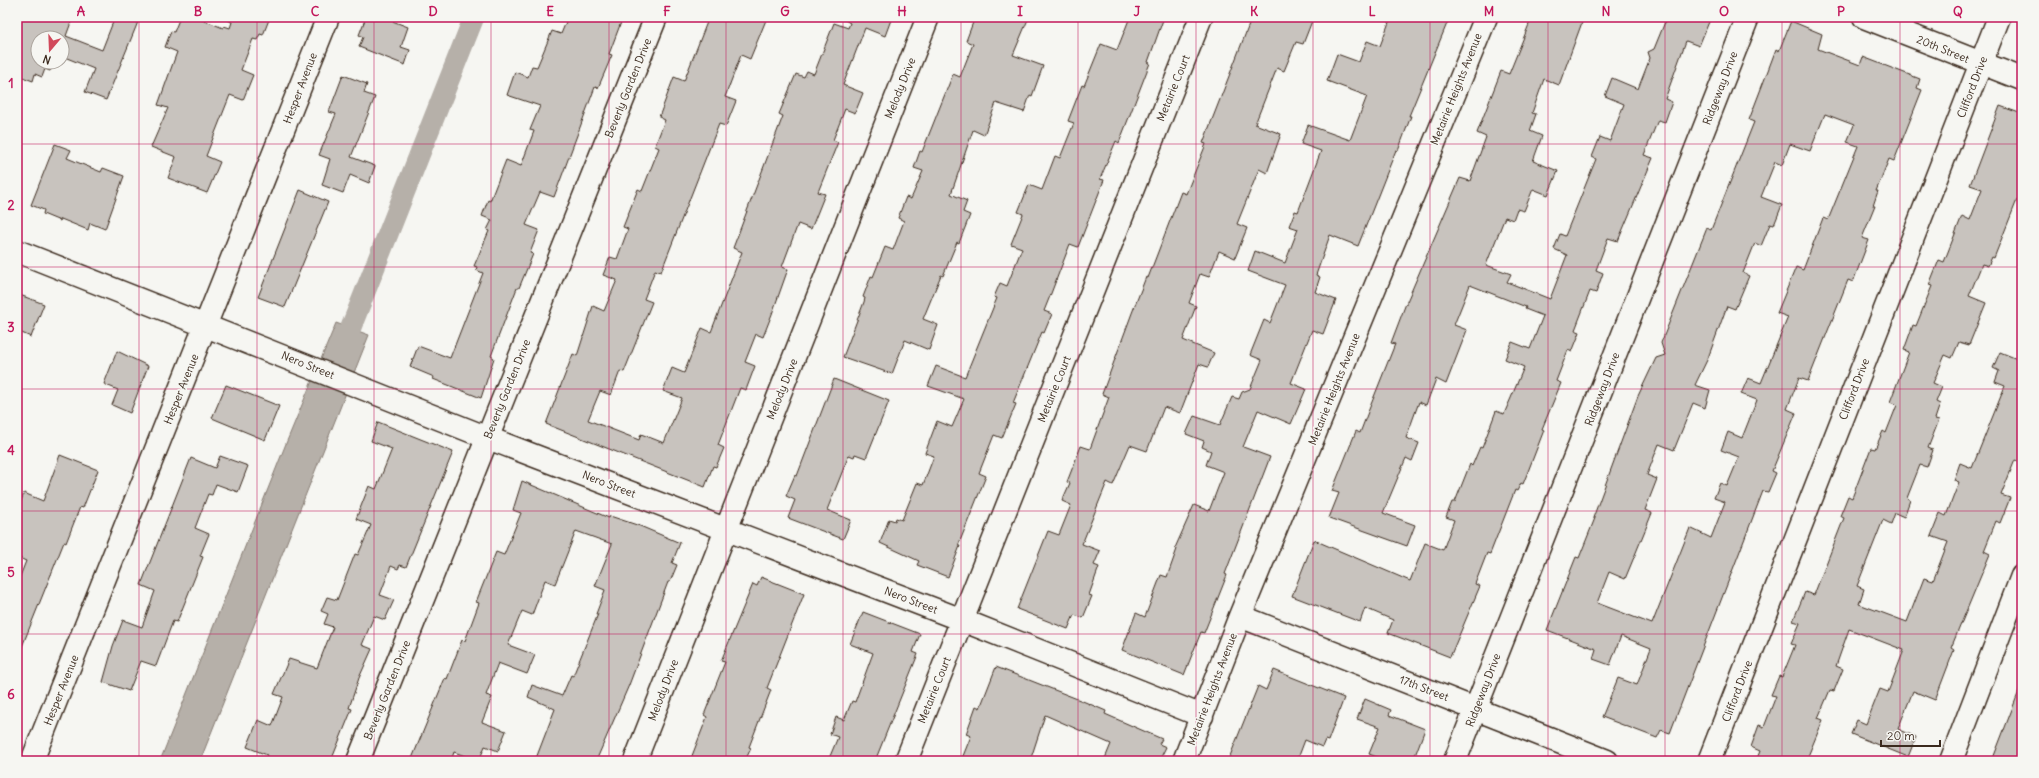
<svg xmlns="http://www.w3.org/2000/svg" width="2039" height="778" font-family="Delius,sans-serif">
<rect width="100%" height="100%" fill="#f6f6f2"/>
<filter id="ink" filterUnits="userSpaceOnUse"><feTurbulence type="fractalNoise" baseFrequency=".025" numOctaves="2"/><feDisplacementMap in="SourceGraphic" scale="8" xChannelSelector="R" yChannelSelector="G"/><feConvolveMatrix kernelMatrix="1 2 1 2 8 2 1 2 1" color-interpolation-filters="sRGB"/></filter>
<g filter="url(#ink)">
<!-- water -->
<path fill="#b6b0a9" stroke="#857a71" d="M336,323L369,335L200,761H160L287,441Z"/>
<g fill="none" stroke-linecap="round" stroke-linejoin="round">
<!-- canal -->
<path stroke="#b6b0a9" stroke-width="21" d="M340,355L474,17"/>
</g>
<!-- building -->
<path fill="#c8c3be" stroke="#3b2a1e" fill-rule="evenodd" d="M17,17H73L66,36L102,50L115,17H140L106,100L85,92L94,69L62,56V38H38V62H53L50,71L45,69L42,77L35,74L33,81L17,75Z
M180,17H196L223,28L224,26L230,28L232,22L221,17H270L263,35L260,34L257,40L253,39L241,70L253,75L243,100L230,95L206,156L220,162L207,193L168,178L176,157L151,147L168,108L158,105L177,52L165,47L171,31L174,32Z
M366,17H382L408,27L401,47L410,50L405,65L359,47L363,37L359,35Z
M568,17H623L609,54L612,55L598,88L595,87L554,197L540,192L526,225L539,230L530,253L533,254L519,288H517L491,356L494,358L481,398L433,379L434,377L410,367L418,346L450,358L483,273L476,270L477,267L474,266L489,231L487,230L492,220L482,216L488,200L490,201L506,160L521,166L534,131L530,130L540,106L507,95L515,72L528,77L532,66L537,67L552,31L561,34Z
M709,17H755L766,20L750,59L741,55L725,97L736,101L726,126L719,124L661,272L655,270L644,299L652,302L624,372L620,371L611,395L600,391L588,420L639,440L641,434L664,443L682,398L663,391L672,368L684,373L702,328L711,332L742,252L733,248L783,116L779,114L796,74L804,77L807,71L814,74L834,23L848,28L850,23L840,17H892L885,36L865,28L843,85L863,93L855,113L845,109L833,140L838,142L818,192L825,194L811,229L798,224L782,267L788,269L772,314L763,337L756,334L745,362L755,366L746,390L740,388L718,445L724,448L716,467L713,466L705,487L546,424L573,354L577,356L593,306L604,311L617,280L603,275L610,257L617,259L628,229L623,227L638,189L642,191L659,148L655,146L665,120L659,117L674,77L684,81Z
M975,17H1029L1013,55L1043,66L1032,96L1030,95L1024,112L996,103L984,135L973,130L951,194L967,201L963,212L970,215L959,243L957,242L943,276L941,275L923,319L938,325L929,350L905,340L892,374L843,357L864,302L865,298L863,297L871,276L873,277L885,247L893,250L904,221L898,218L906,197L911,199L923,171L914,168L920,151L922,152L953,74L960,77L973,44L966,41Z
M1130,17H1164L1148,62L1150,63L1119,143L1116,141L1100,179L1104,180L1078,247L1070,244L1050,296L1044,311L1052,314L1044,333L1042,332L1013,403L1016,404L1002,438L994,435L979,473L986,476L958,546H960L948,577L917,565L919,561L880,543L889,519L895,521L896,518L902,520L917,483L923,485L934,456L925,453L937,421L952,427L964,399L928,386L936,366L965,377L997,298L994,297L1000,283L1007,286L1022,248L1011,244L1023,214L1018,212L1029,185L1042,190L1055,156L1060,158L1074,123L1068,121L1082,85L1084,86L1101,44L1117,50Z
M1252,17H1301L1312,21L1303,44L1296,42L1284,71L1277,68L1255,124L1281,134L1267,173L1259,169L1237,224L1247,228L1235,258L1219,251L1209,277L1200,274L1189,303L1196,306L1183,340L1214,353L1208,367L1199,364L1180,413L1164,407L1147,451L1130,445L1113,485L1107,482L1082,544L1100,551L1094,565L1099,567L1089,595L1092,596L1083,618L1074,615L1068,629L1017,609L1048,531L1059,535L1071,505L1062,501L1070,483L1067,482L1081,446L1090,449L1109,397L1102,394L1132,313L1146,277L1148,278L1181,192L1186,194L1206,144L1203,143Z
M1391,17H1437L1448,21L1409,116H1411L1398,151L1396,150L1358,246L1330,235L1316,275L1320,277L1315,292L1336,300L1323,334L1312,330L1291,383L1306,389L1291,424L1258,410L1243,447L1270,457L1225,574L1227,575L1204,633L1201,632L1184,675L1122,650L1136,613L1145,617L1161,575L1167,577L1177,549L1175,548L1194,505L1209,511L1224,472L1206,465L1211,451L1202,447L1204,441L1186,434L1194,416L1220,425L1232,397L1239,399L1242,392L1250,389L1262,360L1250,355L1264,320L1270,323L1285,285L1248,271L1255,251L1285,263L1298,229L1289,226L1295,211L1298,212L1321,151L1301,144L1308,125L1350,140L1367,96L1327,81L1337,54L1359,62L1367,41L1380,46Z
M1532,17H1584L1559,85L1544,79L1532,113L1536,114L1530,131L1542,136L1533,161L1558,171L1548,195L1533,189L1524,211L1517,209L1513,220L1505,217L1486,265L1511,274L1507,282L1550,299L1567,255L1554,249L1560,234L1565,236L1596,159L1592,157L1600,137L1610,141L1624,104L1605,96L1612,78L1638,89L1650,58L1648,52L1654,49L1667,17H1711L1699,46L1686,41L1665,99L1672,102L1665,122L1658,120L1644,155L1653,158L1618,241L1608,238L1596,270L1603,273L1596,293L1590,291L1575,330L1580,332L1572,352L1568,350L1556,381L1561,383L1542,429L1544,430L1527,474L1523,484L1521,483L1517,491L1515,490L1490,554L1487,553L1475,584L1480,586L1450,657L1388,633L1393,620L1365,608L1360,622L1292,596L1314,540L1410,581L1425,543L1443,550L1454,520L1446,517L1452,502H1455L1470,464L1472,466L1480,447L1482,448L1496,411L1504,414L1511,398L1524,367L1505,359L1512,342L1530,349L1543,316L1525,309L1526,307L1470,285L1454,325L1467,330L1446,384L1436,379L1426,405L1419,402L1406,438L1419,443L1412,461L1406,458L1383,513L1415,525L1407,546L1329,518L1339,493L1332,491L1356,431L1360,433L1368,412L1395,344L1391,343L1405,306L1460,178L1470,181L1486,137L1477,133L1501,71L1509,74Z
M1791,21L1822,34L1818,49L1860,65L1863,57L1920,79L1917,88L1922,90L1894,161L1889,159L1876,191H1878L1873,206H1875L1862,238L1869,240L1853,282L1848,280L1808,381L1799,378L1787,409L1796,413L1772,471L1776,473L1768,492L1763,491L1670,733L1661,730L1657,738L1602,717L1618,678L1637,685L1651,648L1621,636L1610,665L1593,659L1596,649L1547,630L1576,557L1579,558L1595,518H1593L1638,396L1656,358L1665,355L1661,343L1707,228L1711,230L1754,122L1749,120L1767,73L1776,49L1779,51ZM1825,114L1854,125L1847,142L1858,146L1828,220L1823,218L1803,270L1796,267L1777,313L1788,317L1761,383L1748,378L1741,394L1757,400L1742,438L1728,432L1721,450L1739,457L1727,486L1720,483L1714,498L1725,502L1711,538L1690,528L1652,624L1597,603L1609,572L1625,579L1637,550L1652,513L1645,510L1657,479L1647,475L1659,444L1674,450L1693,403L1705,408L1710,390L1695,385L1708,358L1727,306L1735,309L1749,276L1743,273L1755,243L1761,246L1770,224L1774,225L1782,205L1761,197L1775,162L1782,165L1790,144L1810,151Z
M343,75L367,84L364,93L375,97L351,157L375,166L369,183L350,175L343,193L322,185L330,159L319,155L336,114L329,112Z
M2000,106L2022,114V202L2017,200L1994,258L1992,257L1988,266L1982,264L1969,296L1986,303L1969,345L1959,342L1952,358L1945,355L1933,383L1942,387L1936,402L1940,404L1935,419L1939,420L1928,448L1933,450L1927,467L1920,465L1907,498L1910,500L1904,517L1895,513L1891,524L1883,520L1857,586L1864,589L1859,604L1907,622L1924,578L1933,581L1948,542L1931,536L1940,513L1946,516L1959,482L1954,480L1960,463L1972,468L2005,386L1995,382L1999,371L1993,368L2000,352L2022,361V463L2015,460L2001,495L2010,498L2000,523L1996,521L1984,551L1990,554L1951,648L1954,650L1935,700L1913,691L1898,729L1916,737L1908,757L1851,734L1857,720L1866,724L1880,689L1888,692L1904,650L1849,629L1836,666L1843,669L1834,691L1830,690L1818,718L1823,720L1806,761H1756L1760,751L1751,747L1759,725L1764,727L1776,696L1771,695L1779,676L1782,677L1795,645L1791,644L1800,623L1793,621L1805,592L1814,595L1844,518L1840,516L1848,496L1852,498L1871,448L1875,449L1883,431L1886,433L1897,405L1890,402L1909,352L1904,350L1913,325L1916,326L1932,286L1929,285L1939,260L1944,262L1962,216L1970,220L1982,189L1970,185Z
M55,144L71,150L67,158L101,172L103,168L124,176L105,229L90,223L88,230L61,219L60,221L43,214L44,210L31,205Z
M300,190L328,202L285,307L258,297Z
M17,294L44,304L31,337L17,331Z
M117,351L148,366L130,413L112,405L118,390L104,384Z
M834,379L889,401L866,458L855,454L854,457L849,455L827,510L851,520L843,539L788,518L795,500L786,496L795,475L797,476Z
M226,385L279,406L265,440L212,418Z
M378,422L453,452L406,567L400,565L398,569L391,566L380,595L394,600L385,620L374,616L362,645L372,649L359,678L349,708L352,709L331,761H264L267,755L247,747L258,720L272,726L283,697L274,694L289,659L317,668L333,627L324,624L328,614L321,611L327,597L337,600L355,554L358,555L371,525L356,519L369,486L376,489L392,449L371,441Z
M60,455L98,470L83,508L80,507L66,543L64,542L17,659V584L26,561L17,557V511L24,493L43,501Z
M220,456L248,466L238,492L216,484L212,495L208,494L195,528L209,534L200,556L203,557L177,622L173,621L156,666L141,661L129,691L103,682L113,646L123,620L142,627L155,591L141,585L191,458L215,468Z
M522,481L609,518L610,516L640,526L680,543L672,563L677,565L670,582H668L629,685L596,761H535L555,709L528,697L532,685L562,696L571,675L573,676L598,614H596L605,590L595,586L612,544L576,531L555,584L545,580L532,615L522,611L508,645L535,655L527,674L498,663L486,695L492,697L482,722L506,731L498,751L485,746L479,761L454,752L451,761H411L445,678L447,679L462,640L465,641L479,603L476,602L496,552L504,555L521,513L513,510Z
M761,577L804,594L767,688L771,690L749,747L751,748L745,761H690L707,717L704,715L725,662L721,661L753,584L757,586Z
M863,612L920,634L913,652L918,654L875,761H828L838,737L830,734L836,717L844,720L852,701L855,702L873,653L850,644Z
M996,667L1085,702L1106,711L1105,714L1162,739L1159,744L1166,747L1159,761H1104L1111,744L1045,715L1030,761H961L971,736L966,734L976,706L980,708Z
M1274,670L1344,698L1328,741L1325,740L1322,747L1305,740L1297,761H1228L1258,686L1266,690Z
M2021,686L2022,761H1992Z
M1365,699L1391,710L1389,715L1425,729L1413,761H1387L1369,754L1380,727L1357,719Z"/>
<g fill="none" stroke-linecap="round" stroke-linejoin="round">
<defs>
<path id="minor" d="M1864,17L2022,79
M17,251L488,438L962,620L1202,716
M1240,616L1607,761
M32,761L328,17
M358,761L656,17
M635,761L928,17
M906,761L1201,17
M1184,761L1240,616L1486,17
M1455,761L1748,17
M1709,761L1999,17
M1951,761L2022,576"/>
</defs>
<!-- minor casing -->
<use href="#minor" stroke="#3b2a1e" stroke-width="25"/>
<!-- minor -->
<use href="#minor" stroke="#f6f6f2" stroke-width="22"/>
</g>
</g>
<!-- grid -->
<path fill="none" stroke="#c2185b" stroke-width="1" stroke-opacity="0.55" d="M139,17V761M257,17V761M374,17V761M491,17V761M609,17V761M726,17V761M843,17V761M961,17V761M1078,17V761M1196,17V761M1313,17V761M1430,17V761M1548,17V761M1665,17V761M1782,17V761M1900,17V761M17,144H2022M17,267H2022M17,389H2022M17,511H2022M17,634H2022"/>
<g text-anchor="middle" dominant-baseline="central" stroke-width="3.5" stroke-linejoin="round" paint-order="stroke">
<!-- street labels -->
<g font-size="11" fill="#3b2a1e" stroke="#f6f6f2">
<text transform="translate(1943 49) rotate(22)">20th Street</text>
<text transform="translate(1972 87) rotate(-69)">Clifford Drive</text>
<text transform="translate(300 88) rotate(-69)">Hesper Avenue</text>
<text transform="translate(628 88) rotate(-68)">Beverly Garden Drive</text>
<text transform="translate(900 88) rotate(-68)">Melody Drive</text>
<text transform="translate(1173 88) rotate(-68)">Metairie Court</text>
<text transform="translate(1720 88) rotate(-69)">Ridgeway Drive</text>
<text transform="translate(1456 89) rotate(-68)">Metairie Heights Avenue</text>
<text transform="translate(308 365) rotate(22)">Nero Street</text>
<text transform="translate(181 389) rotate(-68)">Hesper Avenue</text>
<text transform="translate(507 389) rotate(-68)">Beverly Garden Drive</text>
<text transform="translate(782 389) rotate(-68)">Melody Drive</text>
<text transform="translate(1054 389) rotate(-68)">Metairie Court</text>
<text transform="translate(1334 389) rotate(-68)">Metairie Heights Avenue</text>
<text transform="translate(1602 389) rotate(-69)">Ridgeway Drive</text>
<text transform="translate(1854 389) rotate(-69)">Clifford Drive</text>
<text transform="translate(609 484) rotate(21)">Nero Street</text>
<text transform="translate(911 600) rotate(21)">Nero Street</text>
<text transform="translate(1424 688) rotate(21)">17th Street</text>
<text transform="translate(1212 689) rotate(-69)">Metairie Heights Avenue</text>
<text transform="translate(61 690) rotate(-68)">Hesper Avenue</text>
<text transform="translate(387 690) rotate(-68)">Beverly Garden Drive</text>
<text transform="translate(663 690) rotate(-69)">Melody Drive</text>
<text transform="translate(934 690) rotate(-68)">Metairie Court</text>
<text transform="translate(1483 690) rotate(-69)">Ridgeway Drive</text>
<text transform="translate(1737 691) rotate(-69)">Clifford Drive</text>
</g>
</g>
<!-- margin -->
<rect width="2039" height="778" fill="none" stroke="#f6f6f2" stroke-width="44"/>
<!-- north arrow -->
<g transform="translate(50 50) rotate(199)"><circle r="19" fill="#f6f6f2" stroke="#aba49d"/>
<path d="M0-3L7 15L0 10L-7 15Z" fill="#d1495b"/>
<text y="-6" font-size="11" font-weight="bold" text-anchor="middle" fill="#3b2a1e">N</text>
</g>
<!-- scale -->
<path d="M1881 740v6h59v-6" fill="none" stroke="#3b2a1e" stroke-width="2"/>
<text x="1887" y="740" font-size="12" fill="#3b2a1e" stroke="#f6f6f2" stroke-width="3" paint-order="stroke">20 m</text>
<rect x="22" y="22" width="1995" height="734" fill="none" stroke="#c2185b" stroke-width="1.5"/>
<g font-size="13" text-anchor="middle" font-weight="bold" fill="#c2185b">
<text x="81" y="16">A</text>
<text x="198" y="16">B</text>
<text x="315" y="16">C</text>
<text x="433" y="16">D</text>
<text x="550" y="16">E</text>
<text x="667" y="16">F</text>
<text x="785" y="16">G</text>
<text x="902" y="16">H</text>
<text x="1020" y="16">I</text>
<text x="1137" y="16">J</text>
<text x="1254" y="16">K</text>
<text x="1372" y="16">L</text>
<text x="1489" y="16">M</text>
<text x="1606" y="16">N</text>
<text x="1724" y="16">O</text>
<text x="1841" y="16">P</text>
<text x="1958" y="16">Q</text>
<text x="11" y="88">1</text>
<text x="11" y="210">2</text>
<text x="11" y="332">3</text>
<text x="11" y="455">4</text>
<text x="11" y="577">5</text>
<text x="11" y="699">6</text>
</g>
</svg>
